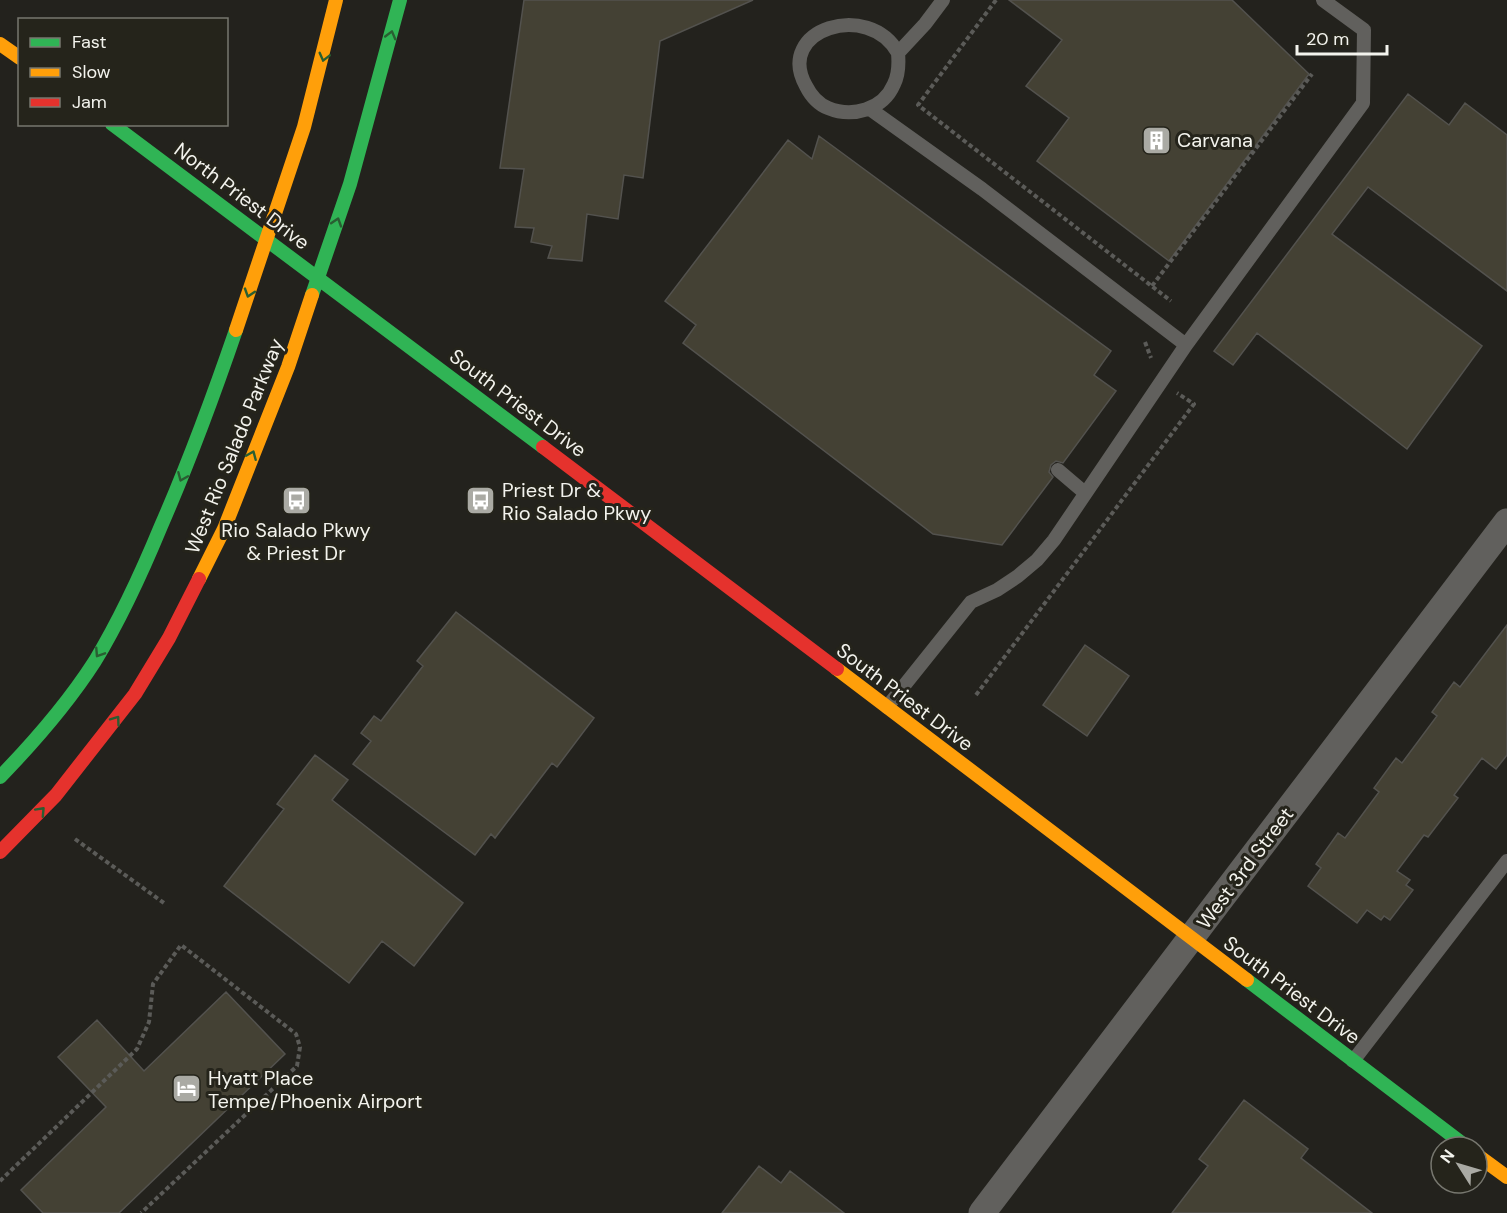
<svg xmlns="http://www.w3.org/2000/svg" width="1507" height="1213" font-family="'DM Sans',sans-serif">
<rect width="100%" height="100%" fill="#23221d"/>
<!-- building -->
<path fill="#444134" stroke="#53524e" stroke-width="1.5" d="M524,0H753L660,41L643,178L624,175L618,219L587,214L582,261L548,258L552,246L531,242L534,228L515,227L524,169L500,168Z
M1009,0H1232L1309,74L1169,261L1037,161L1069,118L1026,86L1062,40Z
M1408,94L1449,125L1465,103L1507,135V291L1368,187L1332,234L1482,346L1407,449L1257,333L1233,365L1214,351Z
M819,136L1111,351L1094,375L1116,391L1063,463L1056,461L1051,465L1049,472L1053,477L1002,545L933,534L683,343L696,325L665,301L788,140L812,159Z
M456,612L594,718L557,767L552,763L495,838L491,834L475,855L353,764L371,741L361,733L374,716L381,721L423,666L417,661Z
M1507,625V755L1496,769L1482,758L1454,795L1458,798L1428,837L1424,835L1397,871L1410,880L1406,885L1413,890L1390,920L1384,916L1381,920L1367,910L1357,923L1308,886L1321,868L1316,864L1338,833L1345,838L1379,792L1374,788L1396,758L1402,763L1437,716L1432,712L1454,682L1460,687Z
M1085,645L1129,676L1087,736L1043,705Z
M315,755L348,780L332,800L463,903L414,966L382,941L349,983L224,886L284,809L277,804Z
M226,992L285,1054L119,1213H43L21,1190L106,1107L58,1057L97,1020L144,1071Z
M1244,1100L1308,1149L1301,1158L1372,1213H1172L1208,1166L1199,1159Z
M759,1166L781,1183L790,1171L844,1213H722Z"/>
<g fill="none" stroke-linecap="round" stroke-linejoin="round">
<!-- path -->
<path stroke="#5b5b58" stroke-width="4" stroke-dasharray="4.5 3" stroke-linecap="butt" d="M996,0L918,105L1171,301
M1152,286L1312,74
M1145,342L1151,358
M976,695L1194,404L1177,393
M75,839L164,903
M0,1181L137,1049L149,1022L153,984L181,945L296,1034L300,1047L297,1066L141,1213"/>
<!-- lane -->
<path stroke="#61605d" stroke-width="14" d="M898,53C869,0 774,29 806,86C811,96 818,104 828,108C852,118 883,110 894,84C899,74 899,64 898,53L925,24L943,0
M870,109L982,189L1186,345
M1058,470L1085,493
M887,707L971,602L997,590L1018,576L1037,560L1054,540L1186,345L1363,103L1364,30L1323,0
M1353,1061L1507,861"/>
<!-- street -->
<path stroke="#61605d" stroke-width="27" d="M982,1213L1507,522"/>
<!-- fast -->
<path stroke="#30b455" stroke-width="14" d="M112,124L543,447
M312,295L350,184L400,0
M0,777C35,741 68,703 95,661C121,618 142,572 161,526C189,462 213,397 236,330
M1247,980L1467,1147"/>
<!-- slow -->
<path stroke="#ff9f0a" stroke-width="14" d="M0,44L20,58
M236,330L304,127L336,0
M199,579L224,529L288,367L312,295
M837,669L1247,980
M1477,1155L1507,1177"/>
<!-- jam -->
<path stroke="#e5322d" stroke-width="14" d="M543,447L837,669
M0,852L56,795L135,694L169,638L199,579"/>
</g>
<!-- one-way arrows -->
<defs><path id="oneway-chevron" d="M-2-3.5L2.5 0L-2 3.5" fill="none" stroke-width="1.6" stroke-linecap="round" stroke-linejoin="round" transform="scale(1.5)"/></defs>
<g stroke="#295e32">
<use href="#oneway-chevron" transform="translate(391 35) rotate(-75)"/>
<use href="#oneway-chevron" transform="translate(324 57) rotate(104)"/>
<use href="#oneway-chevron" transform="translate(337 222) rotate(-72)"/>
<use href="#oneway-chevron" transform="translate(249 293) rotate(108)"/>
<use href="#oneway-chevron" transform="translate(252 455) rotate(-67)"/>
<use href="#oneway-chevron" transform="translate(182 477) rotate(113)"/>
<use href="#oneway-chevron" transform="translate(99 653) rotate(123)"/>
<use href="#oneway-chevron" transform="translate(116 720) rotate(-54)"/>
<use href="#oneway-chevron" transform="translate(41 811) rotate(-47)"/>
</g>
<!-- icons -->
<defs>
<symbol id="building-square" viewBox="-11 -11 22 22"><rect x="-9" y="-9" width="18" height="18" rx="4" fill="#aaaaa4" stroke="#25241b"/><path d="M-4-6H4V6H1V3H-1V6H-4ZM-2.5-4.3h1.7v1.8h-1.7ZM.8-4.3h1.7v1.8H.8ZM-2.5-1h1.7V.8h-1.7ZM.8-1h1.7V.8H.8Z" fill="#fff"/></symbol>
<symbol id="bus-square" viewBox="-11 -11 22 22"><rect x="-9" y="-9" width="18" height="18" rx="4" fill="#aaaaa4" stroke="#25241b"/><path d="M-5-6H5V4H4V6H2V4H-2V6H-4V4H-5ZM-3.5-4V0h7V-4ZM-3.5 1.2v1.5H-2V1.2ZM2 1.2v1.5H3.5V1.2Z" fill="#fff"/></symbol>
<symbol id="hotel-square" viewBox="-11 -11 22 22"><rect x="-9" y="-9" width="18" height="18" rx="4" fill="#aaaaa4" stroke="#25241b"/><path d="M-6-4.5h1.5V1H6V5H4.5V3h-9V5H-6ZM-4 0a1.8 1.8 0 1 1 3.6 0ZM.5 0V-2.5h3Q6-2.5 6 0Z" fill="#fff"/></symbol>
</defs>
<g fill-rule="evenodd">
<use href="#building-square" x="1140" y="124" width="33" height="33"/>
<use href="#bus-square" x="280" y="484" width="33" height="33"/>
<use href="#bus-square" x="464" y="484" width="33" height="33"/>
<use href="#hotel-square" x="170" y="1072" width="33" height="33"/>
</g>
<g text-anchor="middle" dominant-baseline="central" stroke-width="6" stroke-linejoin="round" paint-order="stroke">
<!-- poi labels -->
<g font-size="20" fill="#f3f3ed" stroke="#25241b" text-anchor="start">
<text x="1177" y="140">Carvana</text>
<text x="502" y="490">Priest Dr &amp;<tspan x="502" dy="23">Rio Salado Pkwy</tspan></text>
<text x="296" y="530" text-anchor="middle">Rio Salado Pkwy<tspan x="296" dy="23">&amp; Priest Dr</tspan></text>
<text x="208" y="1078">Hyatt Place<tspan x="208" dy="23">Tempe/Phoenix Airport</tspan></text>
</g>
<!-- street labels -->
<g font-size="20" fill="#f3f3ed" stroke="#25241b">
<text transform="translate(242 196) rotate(37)">North Priest Drive</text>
<text transform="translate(518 403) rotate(37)">South Priest Drive</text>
<text transform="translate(234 446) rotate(-68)">West Rio Salado Parkway</text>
<text transform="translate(905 697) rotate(37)">South Priest Drive</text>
<text transform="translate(1245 868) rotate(-53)">West 3rd Street</text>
<text transform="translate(1292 990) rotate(37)">South Priest Drive</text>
</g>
</g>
<!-- legend -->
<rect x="18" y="18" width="210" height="108" fill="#25241b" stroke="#77776f" stroke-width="1.5"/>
<rect x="30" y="38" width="30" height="9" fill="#30b455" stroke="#77776f" stroke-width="1.5"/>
<text x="72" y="48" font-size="18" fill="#f3f3ed">Fast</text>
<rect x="30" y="68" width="30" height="9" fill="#ff9f0a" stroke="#77776f" stroke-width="1.5"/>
<text x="72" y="78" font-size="18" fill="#f3f3ed">Slow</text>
<rect x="30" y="98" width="30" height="9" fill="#e5322d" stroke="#77776f" stroke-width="1.5"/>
<text x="72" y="108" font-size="18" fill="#f3f3ed">Jam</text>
<!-- north arrow -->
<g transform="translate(1459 1165) rotate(307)"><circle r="28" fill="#25241b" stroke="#77776f" stroke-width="1.5"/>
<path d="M0-4.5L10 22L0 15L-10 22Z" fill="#aaaaa4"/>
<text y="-9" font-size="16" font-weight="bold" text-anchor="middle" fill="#f3f3ed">N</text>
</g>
<!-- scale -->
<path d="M1297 45v9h90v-9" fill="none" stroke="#f3f3ed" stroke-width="3"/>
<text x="1306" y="45" font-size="18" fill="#f3f3ed" stroke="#25241b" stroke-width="4.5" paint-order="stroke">20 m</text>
</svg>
